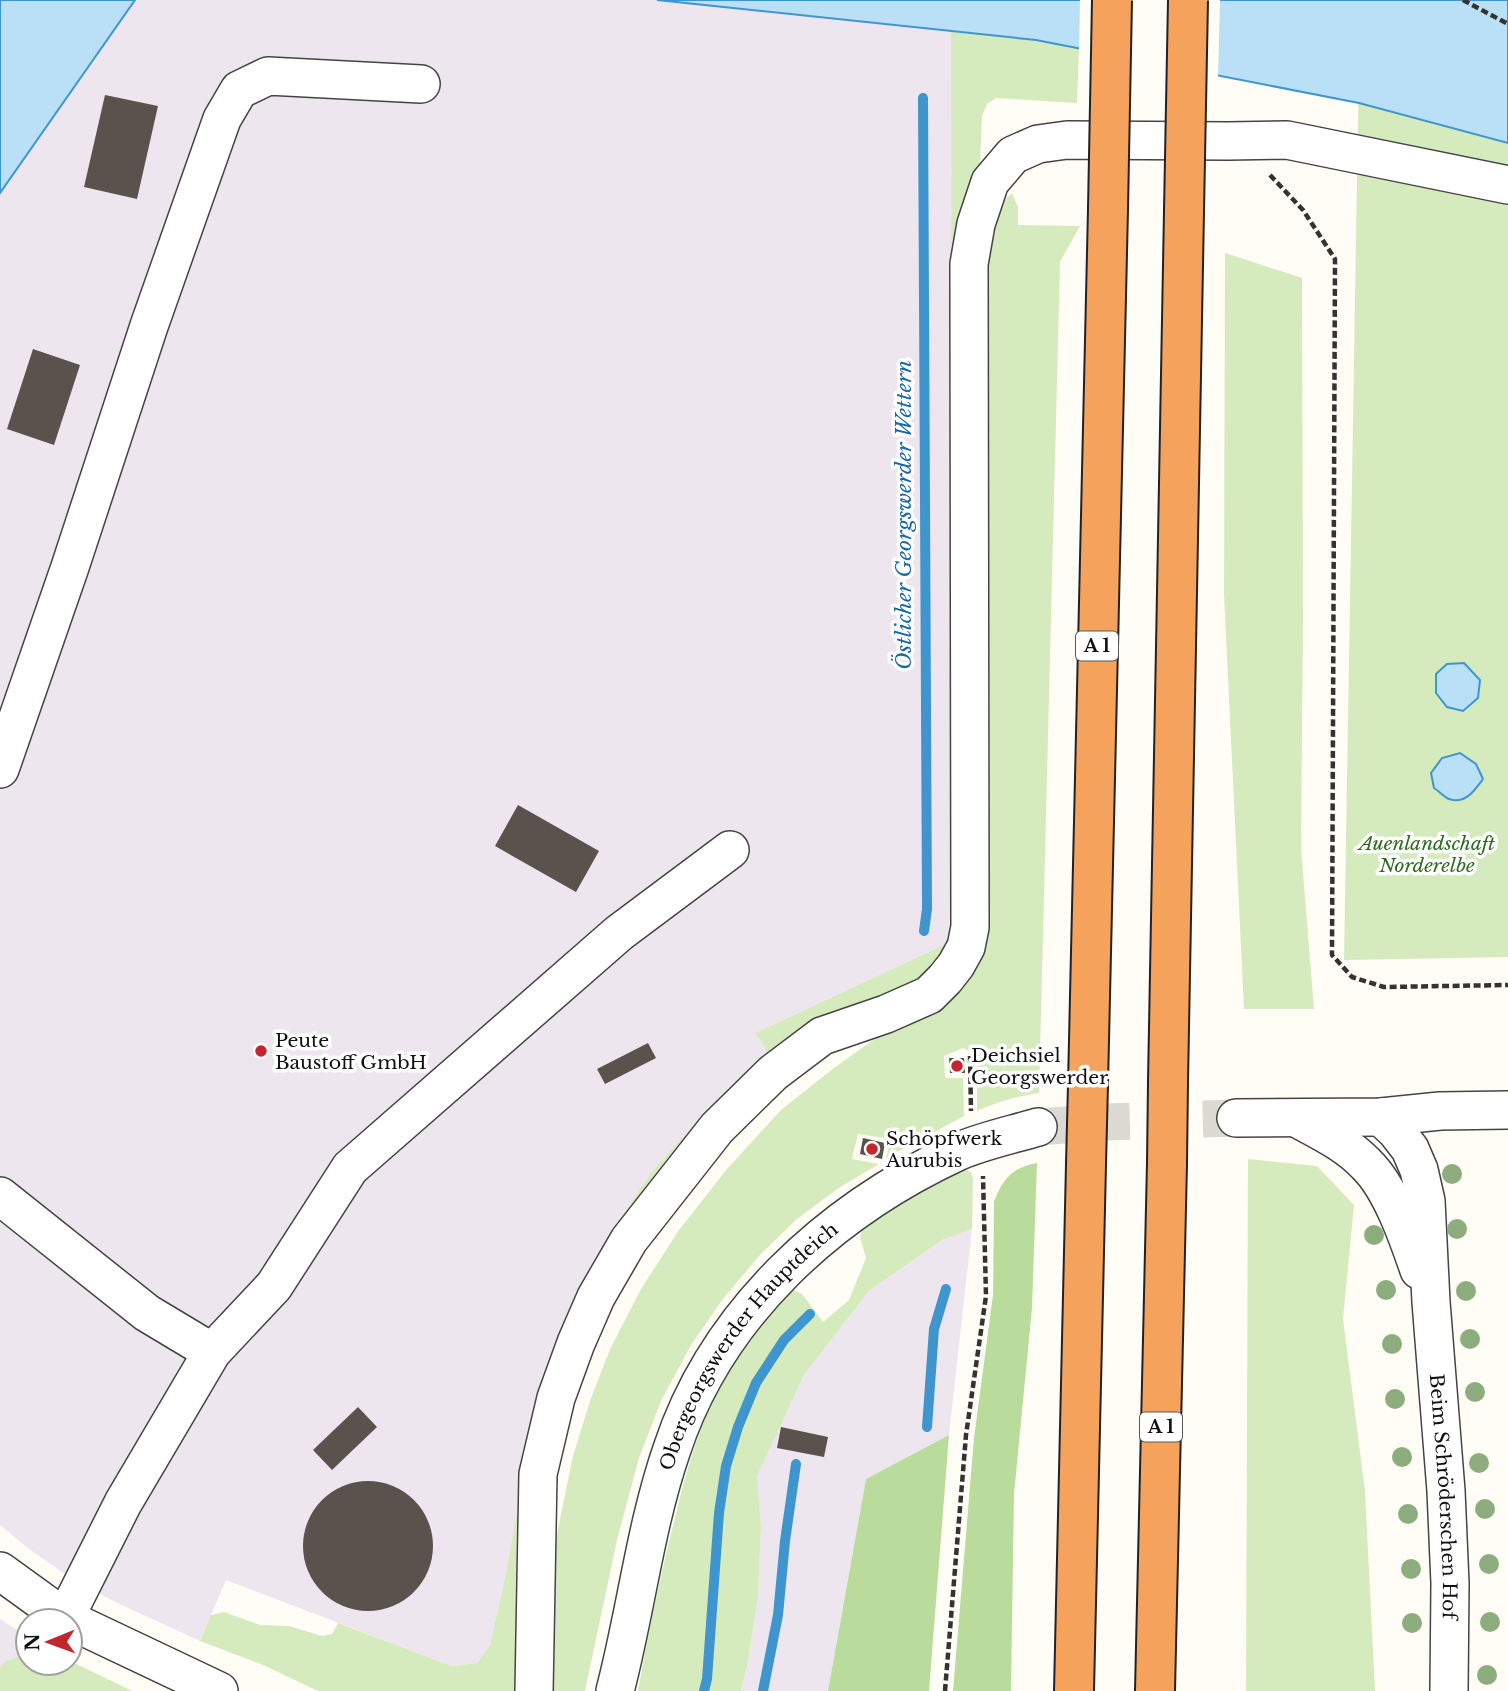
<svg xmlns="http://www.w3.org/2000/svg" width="1508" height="1691" font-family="'Libre Baskerville',serif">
<rect width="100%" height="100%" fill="#fffdf5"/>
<!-- industrial -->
<path fill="#eee6ef" d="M135,0H657L951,31L952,941L755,1033L766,1048L765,1055L716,1101L653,1170L611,1232L575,1300L506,1573L490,1645L477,1663L452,1666L226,1580L200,1641L111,1600L65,1574L29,1549L0,1525V193Z
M972,1229L949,1435L866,1479L828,1691H741L747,1667L758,1598L761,1525L756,1477L804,1375L869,1291L942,1240Z
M0,1619L28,1637V1663H70V1661L132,1691H0Z"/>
<!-- green -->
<path fill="#d5ebbd" d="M1360,0H1508V957L1344,960Z
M951,31L1036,40L1079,49L1077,103L996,98L987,104L982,116L980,164L966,203L960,928L936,977L801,1042L574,1335L527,1691H318L263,1665L200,1641L211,1615L224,1612L260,1625L289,1626L322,1636L332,1634L338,1623L452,1666L477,1663L490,1645L506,1573L525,1469L575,1300L611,1232L653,1170L716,1101L765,1055L766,1048L755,1033L952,941Z
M1012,193L1018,207V225L1080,226L1060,262L1039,1093C1018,1096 996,1102 977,1111V1055L963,1048L944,1056L945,1078H963L964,1116L886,1158L891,1139L858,1134L852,1159L879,1164L837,1189L796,1220L759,1256L723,1299L691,1345L661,1401L639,1458L617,1540L585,1691H542L546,1605L559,1524L573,1456L590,1401L610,1349L641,1289L679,1230L727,1169L781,1110L834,1068L967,973L979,263L996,207Z
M1225,253L1302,278L1303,620L1301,847L1314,1009H1244L1224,595Z
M1248,1159L1317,1166L1354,1205L1343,1319L1365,1491L1375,1691H1246Z
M964,1170L971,1172L973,1178L972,1229L942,1240L869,1291L804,1375L757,1476L761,1525L758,1598L747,1667L741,1691H638C649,1631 661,1572 676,1514C687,1467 701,1420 724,1378C743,1346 769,1318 792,1289L802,1294L823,1322L849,1300L866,1258L860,1237L864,1225L940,1180Z
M28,1654V1663H70V1661L132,1691H0V1667L6,1661Z"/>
<!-- forest -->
<path fill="#b9dc9c" d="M1037,1163L1032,1308L1014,1494L1011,1691H953L974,1438L993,1295L994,1202C1002,1179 1013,1167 1037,1163Z
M949,1435L929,1691H828L866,1479Z"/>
<!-- water -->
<path fill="#b9e0f7" stroke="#3f96cf" stroke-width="2" d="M0,0H135L0,193Z
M657,0H1508V143L1359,103L1036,40Z
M1464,663L1480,680L1478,698L1463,711L1447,707L1436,693V674L1447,664Z
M1460,753L1476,764L1483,779C1475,790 1465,805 1449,799C1444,797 1439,791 1434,788L1431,773L1442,758Z"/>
<!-- pier -->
<path fill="#fffdf5" d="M1080,0H1220L1218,79L1079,52Z"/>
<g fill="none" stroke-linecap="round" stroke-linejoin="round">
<!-- stream -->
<path stroke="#3f96cf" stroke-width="10" d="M923,98L927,909L924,931
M927,1427L934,1329L946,1289
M704,1691L707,1679L719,1513L726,1466L738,1427L756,1383L784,1340L810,1314
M763,1691L778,1615L785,1541L796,1464"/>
</g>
<!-- building -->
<path fill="#5a524d" d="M105,95L158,106L137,199L84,187Z
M33,349L80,365L54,445L7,429Z
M518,805L599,851L576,892L495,846Z
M648,1043L656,1058L605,1084L597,1069Z
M949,1058H964L965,1073H950Z
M863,1138L885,1143L882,1159L860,1154Z
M358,1407L377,1427L332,1470L313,1450Z
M781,1427L828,1437L824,1457L777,1448Z
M303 1546a65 65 0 1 1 130 0a65 65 0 1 1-130 0Z"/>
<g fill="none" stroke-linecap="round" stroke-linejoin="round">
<!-- minor-tunnel -->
<path stroke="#dbdad3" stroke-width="37" stroke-dasharray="37 18" stroke-linecap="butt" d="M1038,1127L1106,1122L1236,1118"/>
<defs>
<g id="minor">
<path d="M0,769L70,567L149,326L222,119L239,90L268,76L421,84"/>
<path id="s1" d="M1381,1117L1396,1131L1410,1149L1419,1170L1426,1201L1431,1302L1446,1491L1450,1583L1449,1691"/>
<path d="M1236,1118L1381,1117L1440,1111L1508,1110"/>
<path d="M1298,1119C1322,1132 1347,1144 1366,1164C1391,1188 1408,1238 1419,1270"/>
<path d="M0,1196L147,1313L212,1352"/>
<path d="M0,1571L65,1618L219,1691"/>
<path d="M65,1618L123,1503L212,1352L274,1286L350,1168L619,933L730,850"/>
<path d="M534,1691L538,1474L556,1398L576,1343L596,1297L629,1240L717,1128L773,1073L822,1036L886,1014L929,995L945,979L956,965L966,947L970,927L969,264L976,224L990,182L1013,155L1038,144L1067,140L1228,141L1287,140L1508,185"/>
<path id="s2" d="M615,1691C636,1611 645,1527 672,1449C717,1313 830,1211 957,1152C982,1141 1011,1135 1038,1127"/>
</g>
<path id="highway" d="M1168,1082L1184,211
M1088,1084L1108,209
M1074,1691L1086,1164
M1155,1691L1167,1163"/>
</defs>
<!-- minor casing -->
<use href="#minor" stroke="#444" stroke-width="40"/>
<!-- highway casing -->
<use href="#highway" stroke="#222" stroke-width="42"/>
<!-- path -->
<path stroke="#333" stroke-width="4.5" stroke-dasharray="7 3.5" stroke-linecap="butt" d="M1463,0L1508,24
M1270,175L1303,210L1335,259L1332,955L1352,977L1384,987L1508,985
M970,1056L971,1111
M945,1691L966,1435L986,1296L983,1176"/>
<!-- minor -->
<use href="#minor" stroke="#fff" stroke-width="37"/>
<!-- highway -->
<use href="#highway" stroke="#f5a25d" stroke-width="38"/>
<defs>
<path id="highway-bridge" d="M1108,209L1112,0
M1184,211L1188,0
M1167,1163L1168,1082
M1086,1164L1088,1084"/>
</defs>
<!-- highway-bridge casing -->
<use href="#highway-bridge" stroke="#222" stroke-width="42" stroke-linecap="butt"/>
<!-- highway-bridge -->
<use href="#highway-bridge" stroke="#f5a25d" stroke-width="38"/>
</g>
<!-- trees -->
<g fill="#8dad7f">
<circle cx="1452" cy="1174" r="10"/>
<circle cx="1457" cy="1229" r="10"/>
<circle cx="1374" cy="1235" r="10"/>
<circle cx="1386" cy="1290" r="10"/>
<circle cx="1466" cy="1291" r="10"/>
<circle cx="1470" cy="1339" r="10"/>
<circle cx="1392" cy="1344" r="10"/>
<circle cx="1475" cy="1392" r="10"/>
<circle cx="1395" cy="1399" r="10"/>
<circle cx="1402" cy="1457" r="10"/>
<circle cx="1479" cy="1463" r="10"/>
<circle cx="1485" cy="1509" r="10"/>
<circle cx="1408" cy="1514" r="10"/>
<circle cx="1489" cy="1564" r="10"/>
<circle cx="1411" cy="1569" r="10"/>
<circle cx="1490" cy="1622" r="10"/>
<circle cx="1412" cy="1623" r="10"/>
<circle cx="1487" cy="1675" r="10"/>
</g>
<!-- markers -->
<g fill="#c4262e" stroke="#fff" stroke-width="2.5">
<circle cx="261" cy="1051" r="7"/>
<circle cx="957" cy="1066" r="7"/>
<circle cx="872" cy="1149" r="7"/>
</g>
<g text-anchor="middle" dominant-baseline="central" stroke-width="7" stroke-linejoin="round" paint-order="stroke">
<!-- shield labels -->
<g fill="#fff" stroke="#585858" stroke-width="2">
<rect x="1076" y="631.5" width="42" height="29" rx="5"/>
<rect x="1140" y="1412.5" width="42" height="29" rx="5"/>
</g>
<g font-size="18" font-weight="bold" fill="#111">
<text x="1097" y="646">A 1</text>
<text x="1161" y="1427">A 1</text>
</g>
<!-- park labels -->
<g font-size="19" font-style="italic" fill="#2f6b1f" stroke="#fff">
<text x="1427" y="843">Auenlandschaft<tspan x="1427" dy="22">Norderelbe</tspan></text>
</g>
<!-- poi labels -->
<g font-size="19" fill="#111" stroke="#fff" text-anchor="start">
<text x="275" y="1040">Peute<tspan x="275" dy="22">Baustoff GmbH</tspan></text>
<text x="971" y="1055">Deichsiel<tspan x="971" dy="22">Georgswerder</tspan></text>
<text x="886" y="1138">Schöpfwerk<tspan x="886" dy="22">Aurubis</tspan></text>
</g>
<!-- street labels -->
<g font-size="19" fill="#111" stroke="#fff">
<text stroke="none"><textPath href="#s2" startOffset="378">Obergeorgswerder Hauptdeich</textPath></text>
<text stroke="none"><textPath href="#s1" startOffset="394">Beim Schröderschen Hof</textPath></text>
</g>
<!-- water labels -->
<g font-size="21" font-style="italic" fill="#1768a6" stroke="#fff">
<text transform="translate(904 515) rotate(-90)">Östlicher Georgswerder Wettern</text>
</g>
</g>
<!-- north arrow -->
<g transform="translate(49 1642) rotate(269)"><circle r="33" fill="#ffffff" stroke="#a0a0a0" stroke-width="2"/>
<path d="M0-5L12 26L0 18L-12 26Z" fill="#c4262e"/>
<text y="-10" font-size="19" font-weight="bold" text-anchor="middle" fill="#111111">N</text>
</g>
</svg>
